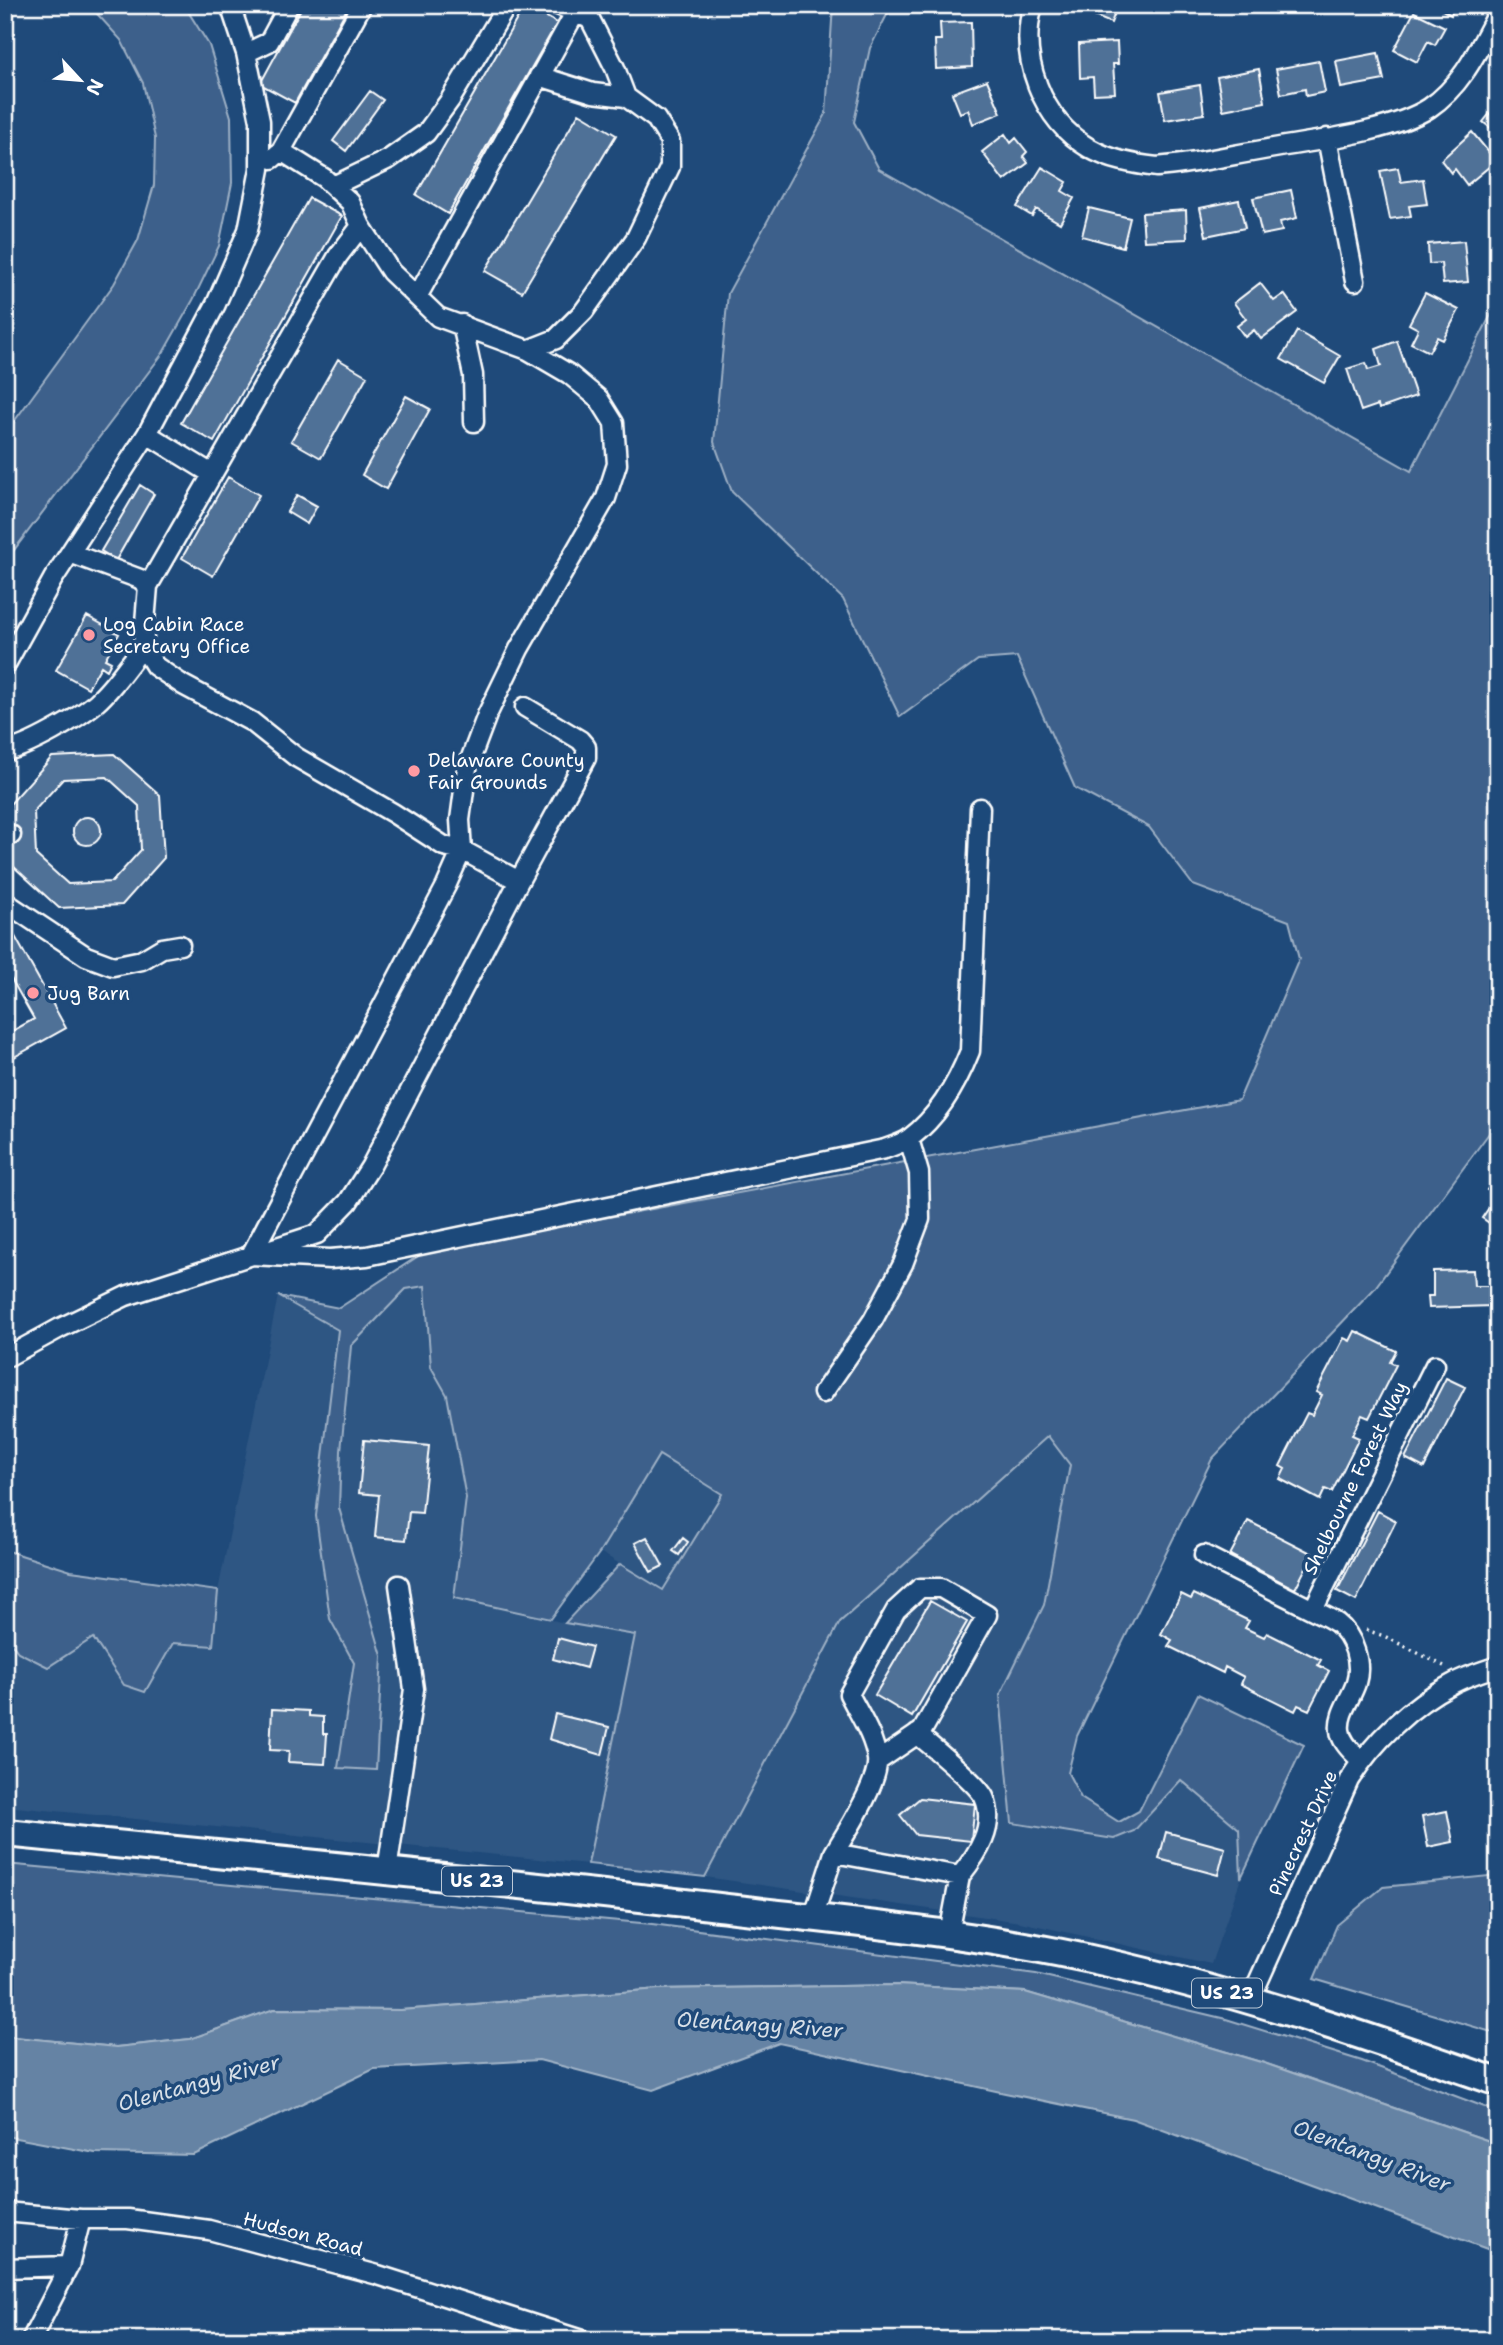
<svg xmlns="http://www.w3.org/2000/svg" width="1503" height="2345" font-family="'Shantell Sans',sans-serif">
<rect width="100%" height="100%" fill="#1f4a7a"/>
<filter id="ink" filterUnits="userSpaceOnUse"><feTurbulence type="fractalNoise" baseFrequency=".0143" numOctaves="2"/><feDisplacementMap in="SourceGraphic" scale="14" xChannelSelector="R" yChannelSelector="G"/><feConvolveMatrix kernelMatrix="1 2 1 2 8 2 1 2 1" color-interpolation-filters="sRGB"/></filter>
<g filter="url(#ink)">
<!-- built -->
<path fill="#2e5683" d="M425,1285L431,1367L447,1395L466,1498L454,1598L565,1623L635,1634L588,1864L5,1806V1635L18,1652L93,1637L124,1685L173,1643L213,1645L218,1591L278,1296L338,1329L316,1516L330,1619L354,1663L338,1767L375,1770L382,1656L339,1508L341,1451L351,1346L406,1289Z
M1048,1436L1070,1465L1044,1605L1000,1695L1012,1823L1134,1831L1181,1779L1239,1829L1241,1878L1211,1964L1020,1922L705,1877L840,1622Z
M659,1455L722,1494L663,1590L600,1552Z"/>
<!-- green -->
<path fill="#3c618b" stroke="#9eb0c5" stroke-width="2" d="M89,5H184L209,45L231,117L232,183L219,246L193,300L163,353L5,562V434L114,284L138,240L154,185L155,138L143,83L121,40Z
M833,5H892L870,48L854,122L879,169L1411,471L1498,301V1121L1374,1289L1212,1459L1077,1736L1068,1773L1081,1798L1119,1822L1139,1811L1198,1694L1304,1745L1241,1878L1239,1829L1181,1780L1134,1831L1114,1839L1012,1823L1000,1695L1044,1605L1070,1465L1048,1436L840,1622L705,1877L588,1864L635,1635L565,1623L620,1564L663,1590L722,1494L659,1455L600,1552L551,1619L454,1598L466,1498L447,1395L431,1367L425,1286L406,1289L351,1346L341,1451L339,1508L382,1656L376,1770L338,1768L354,1663L330,1619L316,1516L338,1330L278,1296L339,1308L426,1251L1239,1100L1299,959L1289,921L1193,885L1149,827L1075,788L1017,657L978,660L900,717L843,599L732,492L714,442L728,293L826,114Z
M5,1550L71,1571L218,1591L213,1646L173,1643L145,1692L124,1685L93,1638L48,1667L18,1652L5,1635Z
M5,1864L652,1924L1036,1974L1226,2019L1362,2061L1498,2112V2144L1264,2063L1025,1992L897,1985L659,1989L401,2010L275,2009L190,2039L116,2047L5,2036Z
M1498,1875V2034L1314,1979L1337,1925L1383,1887Z"/>
<!-- water -->
<path fill="#6583a4" stroke="#a3b5c8" stroke-width="2" d="M897,1985L1025,1992L1264,2063L1498,2144V2253L1133,2119L1005,2093L779,2043L653,2090L539,2060L374,2069L194,2155L95,2153L5,2136V2036L116,2047L190,2039L274,2009L401,2010L659,1989Z"/>
<!-- building -->
<path fill="#507197" stroke="#fff" stroke-width="2" fill-rule="evenodd" d="M303,5H349L295,103L260,84Z
M525,5L557,23L448,214L416,195Z
M1081,5H1118L1111,23L1079,10Z
M1434,5H1456L1451,15Z
M1414,12L1445,27L1435,45L1428,41L1417,62L1394,50Z
M971,22L972,67L936,69L935,40H941L940,23Z
M1117,42L1118,64H1113L1115,93L1094,94L1093,77L1080,78L1079,44Z
M1378,53L1384,80L1341,88L1336,61Z
M1319,61L1325,92L1306,96L1305,89L1281,94L1276,69Z
M1259,69L1265,102L1223,110L1217,77Z
M987,80L1001,113L973,124L968,110L960,113L952,93Z
M1200,85L1204,114L1165,120L1160,92Z
M370,91L383,100L346,151L333,141Z
M1495,107L1498,109V134L1483,122Z
M579,113L616,135L522,292L485,271Z
M1472,132L1496,161L1467,185L1455,169L1451,173L1441,160Z
M1005,134L1011,143L1016,138L1027,152L1023,156L1028,163L1004,181L982,152Z
M1042,167L1067,182L1062,191L1074,198L1060,223L1036,209L1032,216L1017,207Z
M1398,168L1401,182L1423,179L1427,204L1409,206L1411,216L1390,219L1380,171Z
M1291,190L1297,218L1280,222L1282,231L1262,235L1253,198Z
M309,198L342,216L214,442L181,423Z
M1239,200L1245,228L1206,236L1200,208Z
M1089,208L1130,218L1123,247L1082,236Z
M1186,210L1187,239L1144,241L1142,213Z
M1464,241L1468,282L1443,284L1441,263L1429,264L1428,244Z
M1260,283L1274,301L1284,294L1297,312L1261,339L1254,330L1245,337L1237,326L1246,319L1234,303Z
M1425,293L1459,310L1443,340L1437,337L1429,352L1411,343L1418,329L1409,324Z
M1297,331L1340,356L1324,383L1281,359Z
M1397,341L1416,396L1379,409L1378,405L1361,411L1347,369L1366,363L1368,370L1381,366L1376,349Z
M338,359L367,376L321,458L291,441Z
M406,396L430,409L386,489L362,475Z
M228,477L259,495L213,576L182,558Z
M140,485L154,494L116,560L101,551Z
M297,495L317,506L307,524L287,512Z
M87,616L119,634L105,659L111,662L107,670L101,666L88,688L56,670Z
M114,754L160,795L164,858L122,905L59,908L13,866L10,804L52,757ZM107,777L139,806L141,850L112,882L68,884L36,855L34,811L63,779Z
M73 831a14 14 0 1 1 28 0a14 14 0 1 1-28 0Z
M12,931L66,1028L5,1062V1035L34,1019L5,968V934Z
M1497,1175L1498,1176V1229L1482,1218L1497,1196L1487,1190Z
M1473,1270L1474,1286H1492V1306L1429,1308L1428,1296H1433V1271Z
M1355,1331L1396,1351L1390,1362L1396,1365L1369,1418L1362,1415L1352,1435L1359,1438L1332,1492L1325,1489L1320,1500L1280,1479L1285,1469L1280,1466L1307,1413L1312,1415L1322,1395L1316,1392L1344,1338L1350,1341Z
M1446,1378L1465,1387L1424,1468L1405,1458Z
M364,1440L429,1446L422,1513L409,1512L406,1540L375,1537L379,1495L359,1493Z
M1378,1511L1396,1521L1356,1601L1337,1591Z
M1248,1521L1313,1554L1295,1589L1230,1555Z
M647,1537L663,1566L651,1572L635,1543Z
M683,1538L688,1542L679,1555L673,1551Z
M1181,1594L1191,1599L1194,1594L1249,1621L1245,1628L1264,1637L1267,1633L1321,1660L1318,1665L1329,1671L1309,1710L1298,1705L1295,1711L1241,1684L1244,1677L1225,1667L1223,1673L1168,1646L1172,1640L1161,1634Z
M930,1601L967,1622L912,1717L875,1695Z
M558,1638L592,1647L586,1668L553,1659Z
M272,1709L309,1711V1716L323,1717V1734H327L325,1764L288,1762L289,1751L270,1750Z
M555,1714L609,1727L602,1755L549,1739Z
M920,1798L975,1804L971,1841L916,1835L900,1815Z
M1447,1811L1453,1842L1428,1847L1422,1816Z
M1166,1832L1225,1848L1218,1875L1159,1859Z"/>
<g fill="none" stroke-linecap="round" stroke-linejoin="round">
<defs>
<path id="minor" d="M1033,5C1018,58 1042,120 1089,148C1110,160 1133,164 1157,167C1194,164 1231,155 1268,149C1313,141 1392,132 1429,108C1463,85 1479,48 1498,13
M246,53L269,42L289,5
M539,76L593,93L626,97
M1327,138L1355,281
M281,151L324,178L350,202L361,226L391,272L438,317L528,350L556,339L584,311L636,238L670,167V141L656,119L626,97L615,68L590,19L558,5
M272,159L281,151L362,5
M333,186L389,159L426,133L450,100L507,5
M417,297L575,13
M462,324L473,375L474,422
M528,350L569,374L599,399L614,423L617,464L606,498L519,649L487,715L467,768L460,820L462,850L446,886L251,1255L330,1259L367,1256L885,1149C893,1146 903,1143 910,1138C939,1116 957,1084 970,1051L980,808
M147,434L212,474
M70,553L140,579L148,586L143,647L155,666L183,685L252,722L296,757L393,813L444,846L462,850L519,881
M148,586L338,256L361,226
M5,666L53,579L147,434L216,304L248,230L260,169V121L246,53L230,5
M5,751C27,748 80,717 97,702C114,687 128,665 143,647
M5,836L11,835
M5,902L86,956L113,966L142,960L162,948L180,945
M5,1358L60,1328L126,1296L317,1234L348,1202L371,1166L519,881L586,758V747L580,740L525,707
M823,1393L873,1320L903,1264L920,1219L919,1173L909,1139
M1204,1555L1313,1610
M917,1734C931,1746 977,1783 984,1797C997,1826 977,1855 960,1876
M1361,1761C1353,1752 1341,1743 1340,1730C1338,1713 1351,1699 1356,1683C1362,1664 1354,1636 1337,1623C1330,1618 1321,1614 1313,1610L1435,1365
M834,1853C846,1833 880,1781 877,1759C874,1736 859,1714 849,1694L896,1610L920,1588H941L987,1615L922,1731L878,1761
M387,1871L414,1689L399,1585
M813,1918L834,1853L960,1876L949,1934
M1250,2000L1349,1780C1373,1742 1411,1705 1452,1684C1466,1676 1483,1671 1498,1666
M5,2212L81,2219H128L209,2230L378,2275L582,2340
M5,2268L69,2266
M31,2340L69,2266L81,2219"/>
<path id="highway" d="M5,1833C243,1857 481,1879 719,1907C848,1922 977,1933 1104,1962C1238,1992 1369,2037 1498,2082"/>
</defs>
<!-- minor casing -->
<use href="#minor" stroke="#fff" stroke-width="23"/>
<!-- highway casing -->
<use href="#highway" stroke="#fff" stroke-width="32"/>
<!-- path -->
<path stroke="#fff" stroke-width="3.5" stroke-dasharray="2 5" stroke-linecap="butt" d="M1366,1630L1384,1636L1446,1667"/>
<!-- minor -->
<use href="#minor" stroke="#1f4a7a" stroke-width="18"/>
<!-- highway -->
<use href="#highway" stroke="#1f4a7a" stroke-width="26"/>
</g>
</g>
<!-- markers -->
<g fill="#ff9aa2" stroke="#1f4a7a" stroke-width="2.5">
<circle cx="89" cy="635" r="7"/>
<circle cx="414" cy="771" r="7"/>
<circle cx="33" cy="993" r="7"/>
</g>
<g text-anchor="middle" dominant-baseline="central" stroke-width="7" stroke-linejoin="round" paint-order="stroke">
<!-- shield labels -->
<g fill="#1f4a7a" stroke="#bcc9d7" stroke-width="2">
<rect x="442" y="1866.5" width="70" height="29" rx="5"/>
<rect x="1192" y="1978.5" width="70" height="29" rx="5"/>
</g>
<g font-size="18" font-weight="bold" fill="#fff">
<text x="477" y="1881">US 23</text>
<text x="1227" y="1993">US 23</text>
</g>
<!-- poi labels -->
<g font-size="19" fill="#fff" stroke="#1f4a7a" text-anchor="start">
<text x="103" y="624">Log Cabin Race<tspan x="103" dy="22">Secretary Office</tspan></text>
<text x="428" y="760">Delaware County<tspan x="428" dy="22">Fair Grounds</tspan></text>
<text x="47" y="993">Jug Barn</text>
</g>
<!-- street labels -->
<g font-size="19" fill="#fff" stroke="#1f4a7a">
<text transform="translate(1355 1478) rotate(-64)">Shelbourne Forest Way</text>
<text transform="translate(1303 1833) rotate(-65)">Pinecrest Drive</text>
<text transform="translate(303 2234) rotate(15)">Hudson Road</text>
</g>
<!-- water labels -->
<g font-size="21" font-style="italic" fill="#d8e0e8" stroke="#1f4a7a">
<text transform="translate(760 2025) rotate(4)">Olentangy River</text>
<text transform="translate(199 2083) rotate(-15)">Olentangy River</text>
<text transform="translate(1372 2156) rotate(21)">Olentangy River</text>
</g>
</g>
<!-- margin -->
<rect width="1503" height="2345" fill="none" stroke="#1f4a7a" stroke-width="28"/>
<rect x="14" y="14" width="1475" height="2317" fill="none" stroke="#fff" stroke-width="2.5" filter="url(#ink)"/>
<!-- north arrow -->
<g transform="translate(80 80) rotate(116)" stroke="#1f4a7a" stroke-width="5" paint-order="stroke">
<path d="M0-5L12 26L0 18L-12 26Z" fill="#ffffff"/>
<text y="-10" font-size="19" font-weight="bold" text-anchor="middle" fill="#ffffff">N</text>
</g>
</svg>
